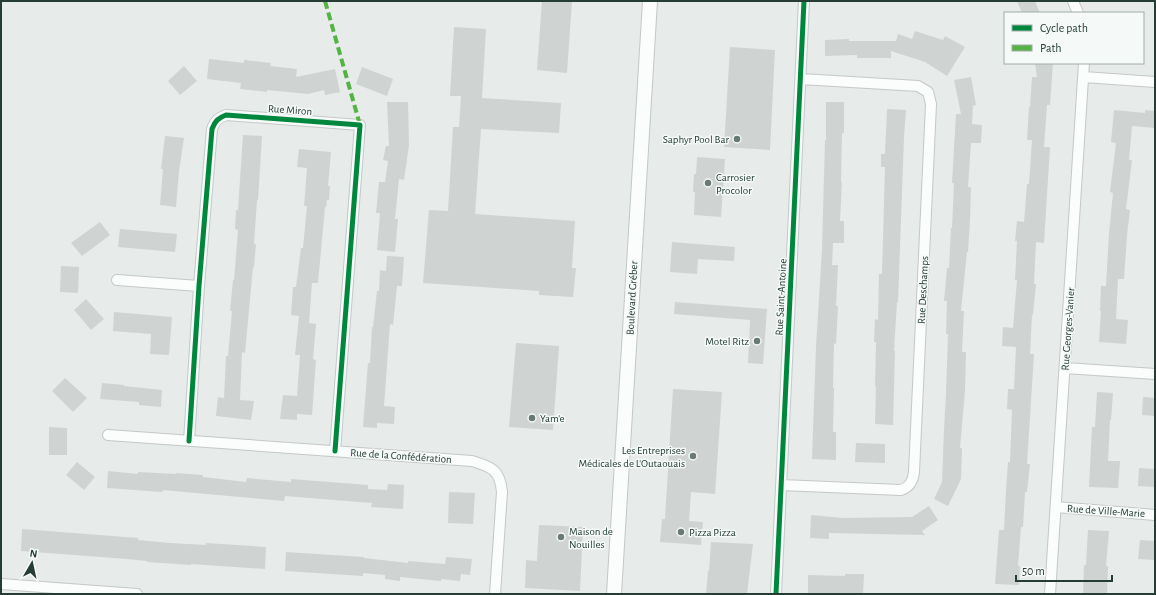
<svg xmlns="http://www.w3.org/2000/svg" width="1156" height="595" font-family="'Alegreya Sans',sans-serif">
<rect width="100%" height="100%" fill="#e7ebe9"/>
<!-- building -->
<path fill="#cfd4d2" d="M542,1H572L567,73L537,70Z
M1017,1H1035L1040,13H1022Z
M454,27L486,29L482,98L561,103L559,133L481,129L475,214L575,221L572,268H576L573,297L539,295V291L423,283L429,210L448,211L453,127H459L461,96H450Z
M915,31L943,40L945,36L965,47L947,76L925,62L891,51V58H857V55L825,56V40L849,39V41H896L898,34L912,39Z
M730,47L775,50L770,150L724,147Z
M209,59L244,63V60L271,63L270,66L297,69L296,77L335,69L340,92L325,95L324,90L308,94L267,90V92L240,89L241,83L207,79Z
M1035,63H1053L1050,105H1047L1044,147H1050L1044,243L1036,242L1034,284H1036L1033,315H1032L1030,354H1034L1027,464H1030L1027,492H1025L1023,527H1021L1018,566H1020L1019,585L995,584L999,530H1004L1006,490L1008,462H1010L1012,410L1007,409L1008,389H1014L1016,347L1002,346L1003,327L1013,328L1017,280H1015L1017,241H1015L1017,221L1024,222L1027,184H1029L1032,140H1027L1029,107H1030L1032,77H1037Z
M184,66L197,81L180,95L168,81Z
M362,67L393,79L387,96L356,84Z
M971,77L976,105L973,106L972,124L982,125L981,143H971L968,187H971L970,220L968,252H967L961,311H964L962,352H966L965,391L960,448H962L961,479L948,506L934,499L942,482L944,430L946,393L948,334H946L947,301H944L947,268H949L951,228H952L954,183H952L956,114H961L954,80Z
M387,102H408L409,145L404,180L399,179L395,219H398L395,252L377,250L380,213H376L379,182H385L388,161L383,160L386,146H389Z
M826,102H844V133H842L841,182H842L840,221H844V243H833L832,265H838L836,306H838L836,344L834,343L833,388H834L833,432H836V460L812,459L816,347L822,249L825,140H826Z
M887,109L906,110L904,137L898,302H897L894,351H895L893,425L875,424L876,386H875L876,342H874L875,319L878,320L879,274H882L885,167H881V154H885Z
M1114,110L1145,113V110L1155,111V128L1132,126L1129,160H1132L1126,209L1130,210L1127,235L1124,279H1118L1116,319L1128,320L1126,344L1099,342L1101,311H1100L1101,286H1106L1109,233L1113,193L1110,192L1116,143L1111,142Z
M243,135L262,136L258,200H257L254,244H256L254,268L253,267L245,353L242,352L240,400L254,401L251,420L216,416L218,397L224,398L226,356H228L232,311H230L233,280H234L238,230L235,229L236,210H238Z
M165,136L184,138L179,171L176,207L160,205L163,169H161Z
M299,149L331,152L328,186H330L329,200H327L326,207H325L318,283H312L309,323L316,324L313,359L316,360L312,415L297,414V420L280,419L283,395L297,396L300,355H295L299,316L291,315L293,287H296L301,248H303L307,206H304L307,168L297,167Z
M697,157L725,159L721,217L694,215L695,192H693L694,174H696Z
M100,222L110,235L82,256L71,243Z
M120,229L177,234L175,252L118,247Z
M672,242L735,247L734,261L698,259L697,274L670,272Z
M387,256L404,257L402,286H397L393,325L390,324L384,406L395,407L394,424L377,423V428L363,427L368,363H370L372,327H373L377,291H379L380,270L386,271Z
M61,266L79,267L78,293L60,292Z
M86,299L104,319L91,330L74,310Z
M675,302L767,309L763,364L748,363L750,320L674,314Z
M114,312L172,317L169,355L150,354L151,334L113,331Z
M516,343L559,346L553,430L509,427Z
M65,378L87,398L73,412L52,391Z
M102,383L124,385V386L162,390L161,407L139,405V402L100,399Z
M673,389L722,392L715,494L691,492L689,521L703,522L701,545L660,542L662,519H665Z
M1097,392L1113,393L1111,420H1110L1108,461H1120L1118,488L1089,487L1092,427H1095Z
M1143,397L1155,398V416L1142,415Z
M49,427L67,428V455H49Z
M856,443L885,444V463L855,462Z
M77,462L95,477L84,490L66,475Z
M1139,468L1155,469V487L1138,486Z
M108,471L138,474V472L176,474V473L203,475V477L246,482L247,478L291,482V479L368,485V489L387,490L388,484L404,485L403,509L371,507L372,503L334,500L285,496L284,501L163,490L162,492L107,488Z
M449,492L475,493L473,524L448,523Z
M929,506L938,520L922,531L925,535L829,533V539L810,538L811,515L843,518L912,517Z
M539,525L583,527L580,591L525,588L526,560L537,561Z
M22,529L138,538V540L170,543L206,545V543L266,547L265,569L191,564V565L147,562V561L127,559L21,551Z
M1088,530L1109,531L1106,566H1108L1107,594H1083L1084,565H1086Z
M1140,540L1155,541V560L1138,559Z
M711,542L753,544L747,594H706L708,571H709Z
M286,552L364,557V558L408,563V561L445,564L446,557L472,559L470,575L461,574L460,581L441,579V581L400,577V581L385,579V575L363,573V576L285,571Z
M845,574H864L863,594H808V575L845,576Z"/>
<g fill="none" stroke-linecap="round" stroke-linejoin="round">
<defs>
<path id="street" d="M1073,1L1078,13
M1084,77L1155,82
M117,280L199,286
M1065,368L1155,374
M108,435L472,461C492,467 500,470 502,492L495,594
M189,441L199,286L212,129C215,121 218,118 226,115L360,125L335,451
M781,485L901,490C910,487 913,481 914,472L931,104L928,92L918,86L801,79
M1056,507L1155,515
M1,584L137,594
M776,594L804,1
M1050,594L1084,63"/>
<path id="secondary" d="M614,594L650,1"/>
</defs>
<!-- street casing -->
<use href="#street" stroke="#c4c8c6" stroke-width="12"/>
<!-- secondary casing -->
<use href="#secondary" stroke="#c2c8c6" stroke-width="16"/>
<!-- street -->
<use href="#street" stroke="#fbfcfc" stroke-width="10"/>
<!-- secondary -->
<use href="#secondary" stroke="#fbfcfc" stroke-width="14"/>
<!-- quiet -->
<path stroke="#55b346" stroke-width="4" stroke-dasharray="8 4" stroke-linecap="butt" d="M325,1L360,125"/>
<defs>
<path id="cycleway" d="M189,441L199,286L212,129C215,121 218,118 226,115L360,125L335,451
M776,594L804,1"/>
</defs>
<!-- cycleway casing -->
<use href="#cycleway" stroke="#f5f9f7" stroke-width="8"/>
<!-- cycleway -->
<use href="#cycleway" stroke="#00873e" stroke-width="5"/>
</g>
<!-- markers -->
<g fill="#697a74" stroke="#f5f9f7" stroke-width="1.5">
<circle cx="737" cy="139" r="4"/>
<circle cx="708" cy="183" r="4"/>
<circle cx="757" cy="341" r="4"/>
<circle cx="532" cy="418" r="4"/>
<circle cx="693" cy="456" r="4"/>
<circle cx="681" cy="532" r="4"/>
<circle cx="561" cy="537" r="4"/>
</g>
<g text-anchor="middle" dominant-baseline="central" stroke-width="3" stroke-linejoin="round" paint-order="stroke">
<!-- street labels -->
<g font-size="11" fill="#253d35" stroke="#f5f9f7">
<text transform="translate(290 110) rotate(4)">Rue Miron</text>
<text transform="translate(923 290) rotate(-87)">Rue Deschamps</text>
<text transform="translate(781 297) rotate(-87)">Rue Saint-Antoine</text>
<text transform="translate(632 298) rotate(-87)">Boulevard Gréber</text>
<text transform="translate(1068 329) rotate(-86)">Rue Georges-Vanier</text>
<text transform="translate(401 456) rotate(4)">Rue de la Confédération</text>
<text transform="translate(1106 511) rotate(4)">Rue de Ville-Marie</text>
</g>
<!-- poi labels -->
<g font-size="11" fill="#253d35" stroke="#f5f9f7" text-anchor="start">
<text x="729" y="139" text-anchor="end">Saphyr Pool Bar</text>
<text x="716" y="177">Carrosier<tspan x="716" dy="13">Procolor</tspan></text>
<text x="749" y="341" text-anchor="end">Motel Ritz</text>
<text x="540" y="418">Yam'e</text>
<text x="685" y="450" text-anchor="end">Les Entreprises<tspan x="685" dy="13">Médicales de L'Outaouais</tspan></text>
<text x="569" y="531">Maison de<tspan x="569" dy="13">Nouilles</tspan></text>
<text x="689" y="532">Pizza Pizza</text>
</g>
</g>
<!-- border -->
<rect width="1156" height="595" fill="none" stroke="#253d35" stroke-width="4"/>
<!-- legend -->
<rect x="1004" y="12" width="140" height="52" fill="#f5f9f7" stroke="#a2aea9"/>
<rect x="1012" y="25" width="20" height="6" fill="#00873e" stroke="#a2aea9"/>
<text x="1040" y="32" font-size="12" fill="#253d35">Cycle path</text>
<rect x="1012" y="45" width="20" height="6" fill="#55b346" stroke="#a2aea9"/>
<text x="1040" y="52" font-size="12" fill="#253d35">Path</text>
<!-- north arrow -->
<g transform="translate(32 563) rotate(9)" stroke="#f5f9f7" stroke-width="3" paint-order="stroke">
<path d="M0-3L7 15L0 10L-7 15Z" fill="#253d35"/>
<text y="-6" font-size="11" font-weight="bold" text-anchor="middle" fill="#253d35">N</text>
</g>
<!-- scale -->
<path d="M1016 575v6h96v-6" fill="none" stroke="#253d35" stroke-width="2"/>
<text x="1022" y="575" font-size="12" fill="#253d35" stroke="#f5f9f7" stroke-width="3" paint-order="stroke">50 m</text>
</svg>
